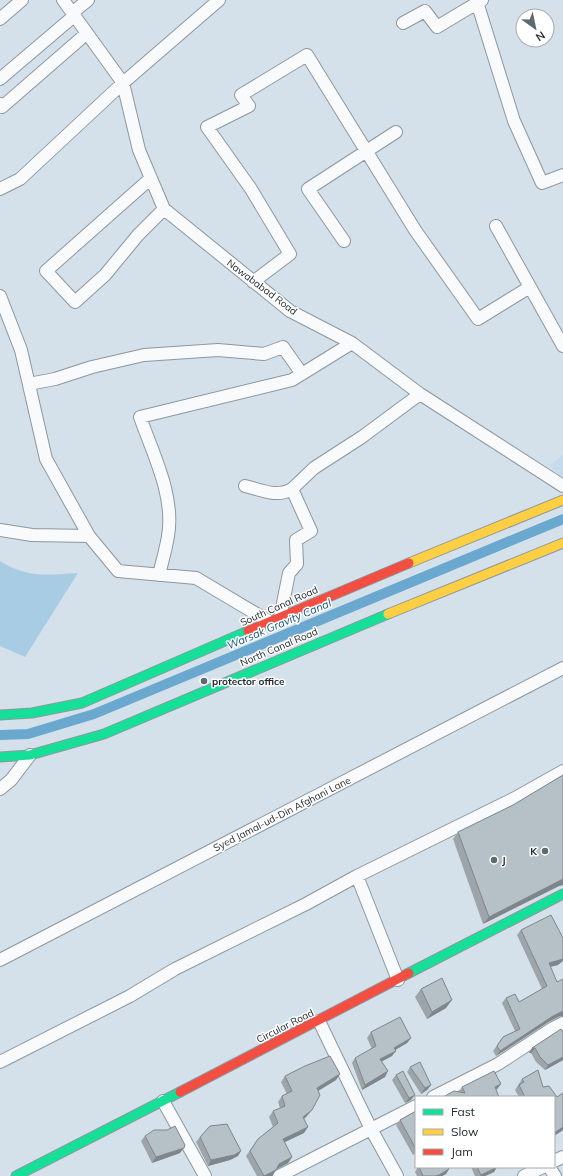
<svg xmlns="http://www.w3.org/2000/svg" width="563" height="1176" font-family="Mulish,sans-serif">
<rect width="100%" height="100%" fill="#d4e1ea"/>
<!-- built -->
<path fill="#c5dbeb" d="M563,455V478L549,466Z"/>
<!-- green -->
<path fill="#a9cce5" d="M0,561C27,578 47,575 78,573L25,657L0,646Z"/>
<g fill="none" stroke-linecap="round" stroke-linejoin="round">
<!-- canal -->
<path stroke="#6aa8cf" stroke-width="10" d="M0,735L28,734L94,714L563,519"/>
<defs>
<path id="street" d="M63,0L123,83L139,150L164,209L290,311L352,343L420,394L563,486
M477,2L514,121L542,183L563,175
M72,13L88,0
M0,19L22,0
M403,23L425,11L437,27L482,0
M0,79L74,16
M0,104L2,107L86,34
M151,178L46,271L75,302L105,275L138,235L164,209
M0,189L20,179L123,83L219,0
M496,226L530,287
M344,241L308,189L396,132
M253,282L290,254L251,189L207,127L249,106L241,95L307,55L415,230L478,319L530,287L563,346
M0,296L21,350L46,459L89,536L32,535L0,530
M29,384L55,379L92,367L144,355L218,350L264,354L283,347L302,374
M245,486C261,490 277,498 292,489
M89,536L118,571L196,578L270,622
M159,575C162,562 166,549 168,536C175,496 153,454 140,417L292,380L352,343
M280,618L289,573L297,564L296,540L311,531L292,489L314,468L362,437L420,394
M0,789L11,780L30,755
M357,876L398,980
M0,960L563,668
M319,1021L371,1129L397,1176
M0,1062L130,996L175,969L306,904L357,876L515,798L563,771
M433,1097L498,1064L553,1028L563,1023
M163,1101L205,1176
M554,1161L563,1157
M549,1167L555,1176
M279,1176L416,1106
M524,1176L543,1167"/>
<path id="fast" d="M0,715L32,713L82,703L248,631
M0,757L30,755L104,734L388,614
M409,973L563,894
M16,1176L180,1092"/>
<path id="slow" d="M409,563L563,500
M388,614L563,543"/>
<path id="jam" d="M248,631L409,563
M180,1092L409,973"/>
</defs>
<!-- street casing -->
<use href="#street" stroke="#8d979e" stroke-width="14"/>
<!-- fast casing -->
<use href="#fast" stroke="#8d979e" stroke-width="11"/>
<!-- slow casing -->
<use href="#slow" stroke="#8d979e" stroke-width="11"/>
<!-- jam casing -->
<use href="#jam" stroke="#8d979e" stroke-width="11"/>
<!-- street -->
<use href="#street" stroke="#f9fafc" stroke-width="12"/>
<!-- fast -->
<use href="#fast" stroke="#16e098" stroke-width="9"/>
<!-- slow -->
<use href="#slow" stroke="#ffcf43" stroke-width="9"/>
<!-- jam -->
<use href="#jam" stroke="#f24e42" stroke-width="9"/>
</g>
<!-- wall -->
<path fill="#9da5ab" d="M563,775V885L559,886L483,924L453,839L458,832L513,805Z
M521,930L558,965L550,967L560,1016L550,1021L496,1056L493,1051L503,1037L515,1031L502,1003L506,998L519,1002L542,989L517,935Z
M421,989L446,1008L427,1019L415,997Z
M561,1029L563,1060L545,1070L536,1062L531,1053H529L532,1048Z
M371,1032L411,1038L407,1043L395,1050L392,1056L382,1061L385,1077L362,1090L352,1063L355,1058L372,1049L367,1038Z
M410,1067L431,1085L427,1090L421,1094L407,1072Z
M340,1074L336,1080L318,1091L307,1116L304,1119V1133L284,1142L292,1157L288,1163L276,1169L272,1176H257L246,1156L258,1139L273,1127L269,1117L273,1111L280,1108L278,1102L282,1096L287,1094L281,1082L285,1076Z
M396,1075L411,1100L405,1103L392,1080Z
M522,1079L543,1087L557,1097L563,1093V1130L554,1136V1097H519L515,1090Z
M501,1084L497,1089L443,1097L459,1092L462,1087Z
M416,1111V1153L413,1155L396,1125L400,1120Z
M145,1136L180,1153L152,1163L141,1141Z
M200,1137L238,1156L230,1160L208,1166L196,1142Z
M418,1167H448L449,1169L446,1174L442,1176H417L415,1172Z
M471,1167H497L494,1172L485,1176H475Z"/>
<!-- shaded-wall -->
<path fill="#7f868b" d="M563,879V885L559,886L483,924L489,917Z
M563,959V961L558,965L545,968L549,963Z
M452,1000L446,1008L427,1019L432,1012Z
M563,1011V1017L560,1016L550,1021L496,1056L500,1051L553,1016Z
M411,1038L407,1043L390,1053L394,1048Z
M532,1048H535L531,1053H529Z
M396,1051L392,1056L377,1064L380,1059Z
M563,1057V1060L545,1070L548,1065Z
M388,1071L385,1077L362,1090L365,1085Z
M340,1074L336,1080L313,1094L317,1088Z
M501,1084L497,1089L491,1092L495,1087Z
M431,1085L427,1090L421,1094L425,1088Z
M415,1095L411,1100L405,1103L409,1098Z
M312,1110L307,1116L299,1123L303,1117Z
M308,1127L304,1133L279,1145L283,1139Z
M563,1127V1130L554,1136V1133Z
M184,1148L180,1153L152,1163L156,1157Z
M241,1151L238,1156L230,1160L208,1166L211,1160Z
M292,1157L288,1163L275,1170L279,1164Z
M497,1167L494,1172L485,1176H480L481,1175Z
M449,1169L446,1174L442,1176H435Z
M276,1170L272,1176H264Z"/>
<!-- building -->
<path fill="#b6c0c7" stroke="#7f868b" d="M563,775V879L489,917L458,832L513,805Z
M551,915L563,938V959L549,963L557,982L563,979V1011L553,1016L500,1051L497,1046L503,1037L520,1029L506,998L515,994L519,1002L547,986L521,930Z
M442,978L452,1000L432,1012L421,989Z
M400,1017L411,1038L394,1048L396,1051L380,1059L388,1071L365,1085L355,1058L376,1046L371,1032Z
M561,1029L563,1032V1057L548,1065L540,1057L535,1048H532Z
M330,1056L340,1074L317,1088L320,1095L312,1110L303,1117L308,1127L283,1139L292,1157L279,1164L276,1170L264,1176L250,1151L258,1139L278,1123L273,1111L285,1106L282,1096L292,1091L285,1076L305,1066Z
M420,1062L431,1085L425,1088L410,1067Z
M538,1070L543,1087L549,1086L557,1097L563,1093V1127L554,1133V1097H525L519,1085L524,1082L522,1079Z
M403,1071L415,1095L409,1098L396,1075Z
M494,1071L501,1084L495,1087L499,1097H443L454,1091L465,1093L462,1087Z
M416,1111V1149L400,1120Z
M227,1124L241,1151L234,1155L211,1160L200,1137L210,1126Z
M175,1126L185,1145L184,1148L156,1157L145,1136L154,1130H167Z
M419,1167H448L449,1169L439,1175L435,1176H423Z
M477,1167H497L481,1175Z"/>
<!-- markers -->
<g fill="#606a71" stroke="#fff" stroke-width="1.5">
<circle cx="204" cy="681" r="4"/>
<circle cx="545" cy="851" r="4"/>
<circle cx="494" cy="860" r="4"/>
</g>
<g text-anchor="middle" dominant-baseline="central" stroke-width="3" stroke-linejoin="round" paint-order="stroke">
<!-- street labels -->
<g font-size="10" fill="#212a30" stroke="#fff">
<text transform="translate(262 287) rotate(37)">Nawababad Road</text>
<text transform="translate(279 606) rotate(-24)">South Canal Road</text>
<text transform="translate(279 647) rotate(-23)">North Canal Road</text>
<text transform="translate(282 814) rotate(-27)">Syed Jamal-ud-Din Afghani Lane</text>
<text transform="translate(285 1026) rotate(-27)">Circular Road</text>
</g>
<!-- poi labels -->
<g font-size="10" font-weight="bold" fill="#212a30" stroke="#fff" text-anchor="start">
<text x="212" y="681">protector office</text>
<text x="537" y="851" text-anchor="end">K</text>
<text x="502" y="860">J</text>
</g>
<!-- water labels -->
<g font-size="11" font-style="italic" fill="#19567a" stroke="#fff">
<text transform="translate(279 624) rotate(-23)">Warsak Gravity Canal</text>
</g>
</g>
<!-- legend -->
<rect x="415" y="1096" width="140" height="72" fill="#ffffff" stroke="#a6aaac"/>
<rect x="423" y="1109" width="20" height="6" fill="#16e098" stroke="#a6aaac"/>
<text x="451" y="1116" font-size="12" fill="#212a30">Fast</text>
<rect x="423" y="1129" width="20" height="6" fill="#ffcf43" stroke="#a6aaac"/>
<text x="451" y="1136" font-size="12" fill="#212a30">Slow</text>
<rect x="423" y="1149" width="20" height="6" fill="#f24e42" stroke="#a6aaac"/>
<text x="451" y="1156" font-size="12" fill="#212a30">Jam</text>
<!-- north arrow -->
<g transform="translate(535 28) rotate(147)"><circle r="19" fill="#ffffff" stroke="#a6aaac"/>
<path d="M0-3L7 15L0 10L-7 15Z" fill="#606a71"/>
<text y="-6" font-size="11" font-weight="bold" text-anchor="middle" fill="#212a30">N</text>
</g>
</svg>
